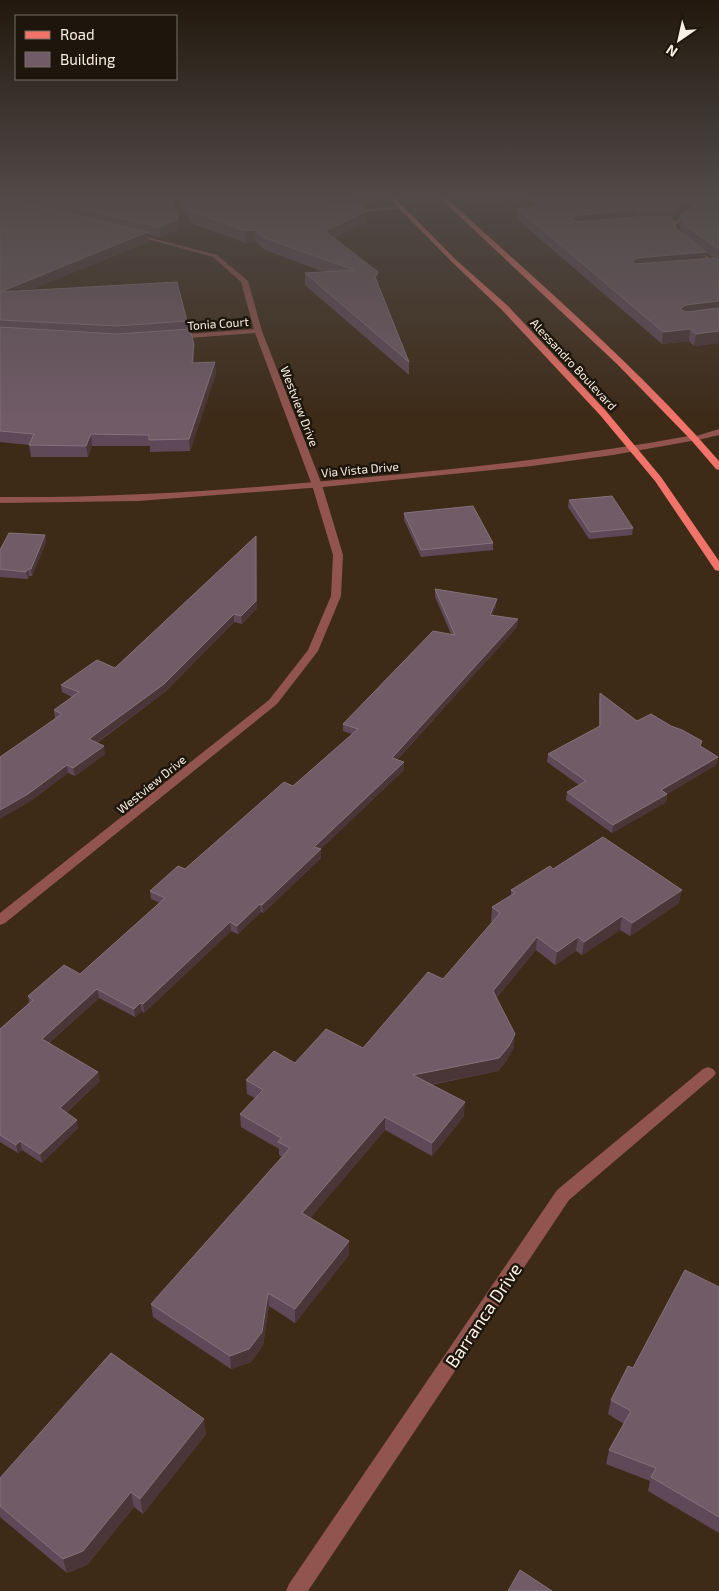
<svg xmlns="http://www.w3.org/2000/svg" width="719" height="1591" font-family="'Exo 2',sans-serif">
<rect width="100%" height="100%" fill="#3d2b18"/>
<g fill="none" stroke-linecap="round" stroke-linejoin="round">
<!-- service -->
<path fill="#92544e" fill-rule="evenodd" d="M401,205L404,207L403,208L349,214L346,212Z"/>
<!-- minor -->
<path fill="#92544e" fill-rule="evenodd" d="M682,196H694L719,200V204Z
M694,207L697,209L696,210L676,225H672V223Z
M129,232L217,255L248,281L262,331L322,485L343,555L341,596L318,651L277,704L5,923L0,925V913L269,700L308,650L331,596L333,555L312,485L255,333L176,339L172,337L176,335L254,329L241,282L213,257L129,234Z
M689,245H693L719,265V270L689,247Z
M719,429V435L694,441L690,438Z
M708,1067L713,1069L716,1073L713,1077L569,1200L308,1591H286L289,1584L557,1190L703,1069Z"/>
<!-- tertiary -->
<path fill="#92544e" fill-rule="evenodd" d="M694,435L698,438L697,440L613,455L532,466L323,487L138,501L0,503V497C123,498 246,489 369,477C478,467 586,455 694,435Z"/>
<!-- primary -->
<path fill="#f27369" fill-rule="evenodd" d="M387,196H393L455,259L508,306L606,411L661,477L719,561V571L715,570L655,481L600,415L502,310L451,261Z
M438,196H444C538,282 636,365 719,461V470L716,469L691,440L617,364Z"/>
</g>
<!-- wall -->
<path fill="#5f4958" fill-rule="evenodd" d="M0,196H171L178,219L179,229L160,237L147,234L148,242L30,290L187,321L188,329L194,355V363L216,373L190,451L150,452V446H92L88,457H31L29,445L0,442Z
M174,196H352L353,204L366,222L334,238L378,284L409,362V375L305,285V273L324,272L265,250L256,242L246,243L191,223Z
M541,196H719V343L694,346L689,341L662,344L517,219L518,209L533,207V200ZM698,196L706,197L681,215L679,226L682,232L677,229L672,219L698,202ZM706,253L713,258L705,259Z
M569,500L633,528L632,535L589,539L568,507Z
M404,513L493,543V550L421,557L404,520Z
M256,536L257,608L242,624L234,622L165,692L97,743L105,754L75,776L68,773L29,802L55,718L54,710L72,697L62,692L61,685L115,668Z
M46,542L32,576H29L28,579L0,577V550Z
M435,589L496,606L492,615L517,627L397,760L404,762V770L320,849L321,858L263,913L261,912L238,934L231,931L144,1013L142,1011L135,1017L99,998L49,1043L100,1081L66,1113L78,1128L42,1163L22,1150L18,1153L0,1142V1029L29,1003L28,996L80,974L160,903L151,899L150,891L185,869L293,786L352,734L343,731V724L451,634L435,597Z
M600,693L637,721L701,746L718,757L716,765L667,794L666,802L612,833L566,800L567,792L579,785L547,762L548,754L599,727V701Z
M553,869L679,903L630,936L620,930L582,955L576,951L555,965L536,950L496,998L514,1047L507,1060L498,1071L431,1085L464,1116L432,1156L385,1130L310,1218L349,1255L295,1323L269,1306L263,1345L251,1362L231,1369L153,1317L151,1304L282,1157L279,1155V1149L241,1127L240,1114L255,1098L247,1094L246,1080L295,1063L363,1048L443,979L493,922L491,921L492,907L511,896V890Z
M719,1287V1533L648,1491L650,1481L606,1464L609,1450L624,1424L608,1414L611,1400L633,1368Z
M206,1434L143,1514L134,1507L87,1565L67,1573L0,1517V1478Z"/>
<!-- shaded-wall -->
<path fill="#4a3638" d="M353,196V208L338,209V198Z
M693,196H698V202L671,220L673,210Z
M636,210L635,220L576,225L572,219L577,215Z
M366,211V222L325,242V231Z
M178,219L179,229L160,237L159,227Z
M255,230L256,242L246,243L245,231Z
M147,232L148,242L1,302L0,292Z
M706,252L704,263L632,272L633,261L637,258Z
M378,272V284L375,277Z
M719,301V312L684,316L680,309L685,305Z
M690,329L689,341L662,344L663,332Z
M719,331V343L694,346L696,334Z
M194,344V355L192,374V363Z
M215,362L216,373L190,451L189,439Z
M91,434L92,446L88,457L86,446Z
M45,535L46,542L32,576L31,569Z
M256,544L257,608L242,624L241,616Z
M28,569L29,576L28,579L26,572Z
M497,599L496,606L489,622L490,615Z
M234,614V622L165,692L90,747L89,739Z
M518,619L517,627L391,766L392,758Z
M104,746L105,754L75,776L73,768Z
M718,757L716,765L666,795L667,794L666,802L612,833L613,825L661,790Z
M404,762V770L315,855L314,847Z
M67,765L68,773L29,802L0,819V810Z
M321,849V858L263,913L262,905Z
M682,890L679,903L630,936L632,923Z
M260,904L261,912L238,934L237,926Z
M622,916L620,930L582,955L584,942Z
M230,922L231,931L144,1013L143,1004Z
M537,937L536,950L492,1004L493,991Z
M578,937L576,951L555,965L557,952Z
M97,989L99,998L44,1047L42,1039Z
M140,1003L142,1011L135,1017L134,1009Z
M515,1034L514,1047L507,1060L498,1071L412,1088L413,1075Z
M98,1072L100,1081L61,1117L60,1108Z
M465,1102L464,1116L432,1156V1143Z
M385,1117V1130L303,1227L302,1213Z
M77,1120L78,1128L42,1163L40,1154Z
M20,1141L22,1150L18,1153L16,1145Z
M349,1241V1255L295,1323V1309Z
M268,1293L269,1306L263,1345L251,1362L231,1369L230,1356Z
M204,1419L206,1434L143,1514L140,1499Z
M131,1492L134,1507L87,1565L67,1573L63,1559Z"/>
<!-- building -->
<path fill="#705b67" stroke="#85727b" d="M25,196H171L178,219L159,227Z
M180,196H295L337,205L359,203L366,211L325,231L378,272L375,277L409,362L305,273L354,270L265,238L255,230L245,231L191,211Z
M328,196H353L338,198Z
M541,196H693L673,210H636L577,215L572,219L577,222L636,217H671L677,229L706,252L637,258L633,261L634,264L715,258L719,260V301L685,305L680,309L686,312L719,308V331L696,334L690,329L663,332L518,209L541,207L533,200Z
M707,196H719V250L684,224L681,215Z
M0,197L147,232L0,292Z
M177,282L187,321L117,326L0,320V292Z
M0,327L117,334L190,329L194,344L192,363L215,362L189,439L149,440V435L91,434L86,446L29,445L34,434L0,431Z
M612,496L633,528L590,532L569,500Z
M473,506L493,543L421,550L404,513Z
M9,533L45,535L31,569H28L26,572L0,569V550Z
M256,536V601L241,616L234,614L164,684L89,739L104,746L73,768L67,765L28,794L0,810V757L62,714L54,710L79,692L61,685L97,660L115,668Z
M435,589L497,599L490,615L518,619L392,758L404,762L314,847L321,849L262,905L260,904L237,926L230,922L143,1004L140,1003L134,1009L97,989L42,1039L98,1072L60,1108L77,1120L40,1154L20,1141L16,1145L0,1135V1029L33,1000L28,996L64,965L80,974L165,898L150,891L178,866L185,869L284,782L293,786L358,729L343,724L433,631L455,635Z
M600,693L637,721L651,714L671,726L682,730L702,741L700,746L718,757L661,790L667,794L613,825L567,792L586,781L548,754L600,726Z
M603,837L682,890L632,923L622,916L584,942L578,937L557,952L537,937L493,991L515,1034L509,1046L499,1058L413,1075L465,1102L432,1143L385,1117L302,1213L349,1241L295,1309L268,1293L262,1332L249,1349L230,1356L151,1304L290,1148L278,1142L281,1138L240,1114L263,1090L246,1080L274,1051L295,1063L326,1029L363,1048L428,972L443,979L500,913L492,907L515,893L511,890L550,866L553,869Z
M685,1270L719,1287V1517L651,1477L656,1468L609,1450L631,1411L611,1400L628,1366L633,1368Z
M111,1353L204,1419L140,1499L131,1492L83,1551L63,1559L0,1506V1478Z
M520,1570L552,1591H508Z"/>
<!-- sky -->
<linearGradient id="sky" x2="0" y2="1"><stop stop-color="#22180d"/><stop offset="0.47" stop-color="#514a48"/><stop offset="1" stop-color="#514a48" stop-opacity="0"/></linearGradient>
<rect width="719" height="418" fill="url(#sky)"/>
<g text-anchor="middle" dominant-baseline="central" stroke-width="5" stroke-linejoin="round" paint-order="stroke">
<!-- far-street labels -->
<g font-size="12" fill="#fbefe3" stroke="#1e160d">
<text transform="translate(218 323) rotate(-4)">Tonia Court</text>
<text transform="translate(574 364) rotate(47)">Alessandro Boulevard</text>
<text transform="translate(300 406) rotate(69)">Westview Drive</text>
<text transform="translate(360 469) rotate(-5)">Via Vista Drive</text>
<text transform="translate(151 784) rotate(-39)">Westview Drive</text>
</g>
<!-- near-street labels -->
<g font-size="18" fill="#fbefe3" stroke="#1e160d">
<text transform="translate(483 1315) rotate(-56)">Barranca Drive</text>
</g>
</g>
<!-- legend -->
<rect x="15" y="15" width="162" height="65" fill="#1e160d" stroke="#766d63"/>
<rect x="25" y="31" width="25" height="8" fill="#f27369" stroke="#766d63"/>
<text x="60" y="40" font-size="15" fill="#fbefe3">Road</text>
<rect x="25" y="52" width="25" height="15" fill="#705b67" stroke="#766d63"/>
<text x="60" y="65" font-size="15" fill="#fbefe3">Building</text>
<!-- north arrow -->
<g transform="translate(679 40) rotate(214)" stroke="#1e160d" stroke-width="4" paint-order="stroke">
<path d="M0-4L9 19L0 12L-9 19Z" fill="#fbefe3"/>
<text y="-8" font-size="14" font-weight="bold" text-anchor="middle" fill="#fbefe3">N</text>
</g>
</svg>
